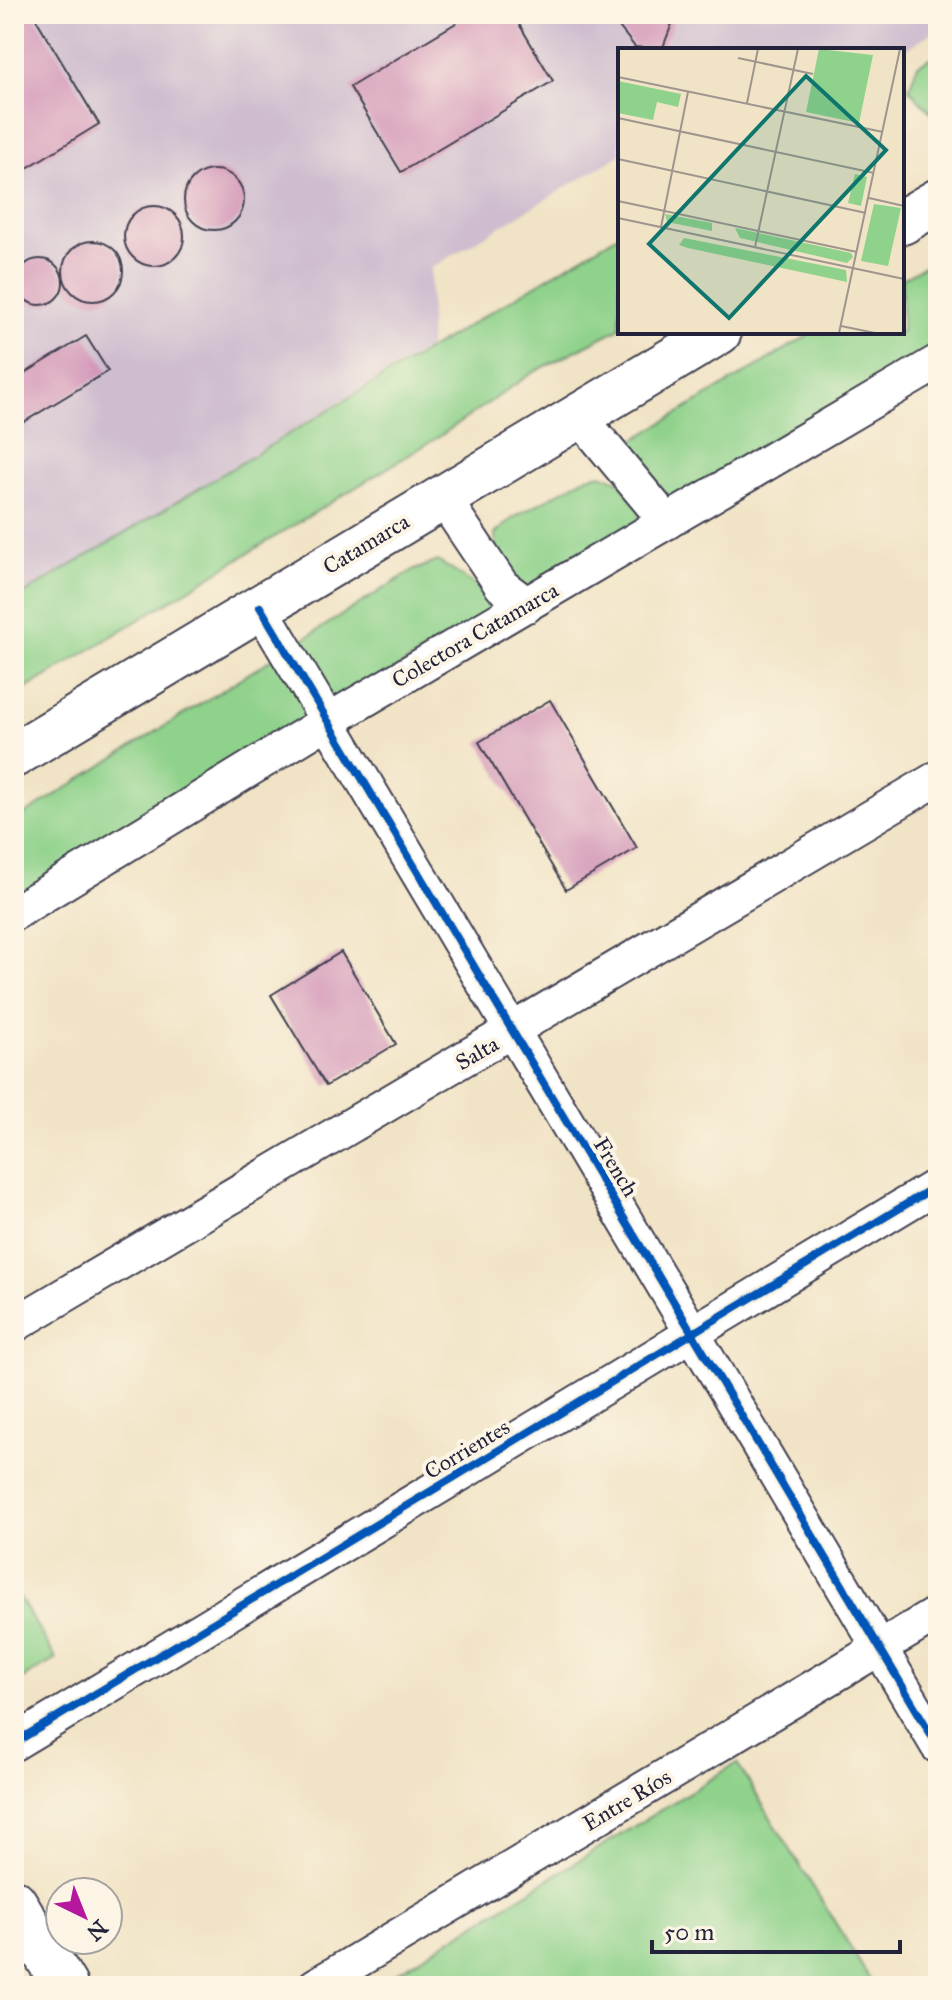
<svg xmlns="http://www.w3.org/2000/svg" width="952" height="2000" font-family="'IM FELL Great Primer',serif">
<rect width="100%" height="100%" fill="#fcf5e5"/>
<filter id="ink" filterUnits="userSpaceOnUse"><feTurbulence type="fractalNoise" baseFrequency=".0125" numOctaves="2"/><feDisplacementMap in="SourceGraphic" scale="16" xChannelSelector="R" yChannelSelector="G"/><feConvolveMatrix kernelMatrix="1 2 1 2 8 2 1 2 1" color-interpolation-filters="sRGB"/></filter>
<filter id="wash" filterUnits="userSpaceOnUse"><feTurbulence type="fractalNoise" baseFrequency=".006" numOctaves="4" result="noise"/><feDisplacementMap in="SourceGraphic" scale="32" xChannelSelector="R" yChannelSelector="G"/><feGaussianBlur stdDeviation="1.8" result="paint"/><feColorMatrix in="noise" values="0 0 0 0 0 0 0 0 0 0 0 0 0 0 0 0 0 1.4 0 .05"/><feComposite in="paint" operator="in"/></filter>
<g filter="url(#wash)">
<rect width="100%" height="100%" fill="#f1e3c5"/>
<!-- industrial -->
<path fill="#cfbdcf" d="M14,14H938V29L902,51L620,50V155L431,268L429,347L14,600Z"/>
<!-- green -->
<path fill="#8fd28b" stroke="#587a63" stroke-width="2" d="M938,53V120L909,89L917,66Z
M620,234V328L532,373L440,436L14,696V600Z
M938,258V349L675,501L659,497L627,452L634,440L814,332H902V279Z
M601,474L619,481L641,513L636,527L524,593L497,553L495,534L513,518L587,477Z
M438,561L486,592L499,606L14,902V821L412,571Z
M14,1588L56,1659L14,1684Z
M737,1763L874,1986H375Z"/>
<g id="blocks">
<!-- building -->
<path fill="#d397b8" d="M14,14H33L99,124L14,176Z
M471,14H513L553,81L401,172L350,87Z
M609,14H657L673,21L662,50L635,47Z
M184 200a30 30 0 1 1 60 0a30 30 0 1 1-60 0Z
M124 236a30 30 0 1 1 60 0a30 30 0 1 1-60 0Z
M63 271a30 30 0 1 1 60 0a30 30 0 1 1-60 0Z
M17 282a23 23 0 1 1 46 0a23 23 0 1 1-46 0Z
M86,336L108,371L14,428V380Z
M550,700L637,848L566,890L479,742Z
M341,952L396,1044L326,1086L271,995Z"/>
</g>
</g>
<g filter="url(#ink)">
<use href="#blocks" fill-opacity="0" stroke="#413f50" stroke-width="2"/>
<g fill="none" stroke-linecap="round" stroke-linejoin="round">
<defs>
<path id="street" d="M579,416L667,522
M443,498L502,586L527,605
M260,607L938,1746
M14,913L328,721L938,362
M14,1325L938,778
M14,1743L938,1185
M315,1986L938,1613"/>
<path id="secondary" d="M14,1902L65,1986"/>
<path id="primary" d="M902,222L938,201
M14,755L719,332"/>
</defs>
<!-- street casing -->
<use href="#street" stroke="#413f50" stroke-width="38"/>
<!-- secondary casing -->
<use href="#secondary" stroke="#413f50" stroke-width="48"/>
<!-- primary casing -->
<use href="#primary" stroke="#413f50" stroke-width="48"/>
<!-- street -->
<use href="#street" stroke="#fff" stroke-width="34"/>
<!-- secondary -->
<use href="#secondary" stroke="#fff" stroke-width="44"/>
<!-- primary -->
<use href="#primary" stroke="#fff" stroke-width="44"/>
<defs>
<path id="cycleway" d="M260,607L938,1746
M14,1743L938,1185"/>
</defs>
<!-- cycleway casing -->
<use href="#cycleway" stroke="#fcf5e5" stroke-width="13"/>
<!-- cycleway -->
<use href="#cycleway" stroke="#0057b8" stroke-width="8"/>
</g>
</g>
<g text-anchor="middle" dominant-baseline="central" stroke-width="8" stroke-linejoin="round" paint-order="stroke">
<!-- street labels -->
<g font-size="22" fill="#22223b" stroke="#fcf5e5">
<text transform="translate(366 544) rotate(-31)">Catamarca</text>
<text transform="translate(475 635) rotate(-30)">Colectora Catamarca</text>
<text transform="translate(477 1053) rotate(-30)">Salta</text>
<text transform="translate(616 1167) rotate(59)">French</text>
<text transform="translate(467 1449) rotate(-31)">Corrientes</text>
<text transform="translate(627 1800) rotate(-31)">Entre Ríos</text>
</g>
</g>
<!-- overview -->
<g transform="translate(618 48)">
<rect width="286" height="286" fill="#f1e3c5"/>
<path d="M201,1L255,7L241,75L188,64ZM0,33L63,46L60,59L39,54L35,72L0,65ZM237,126L249,129L243,158L230,155ZM256,156L283,160L270,218L243,213ZM47,166L94,175V183L49,174ZM117,180L233,205L235,209L229,215L122,190ZM66,190L228,222L229,234L70,200L61,197Z" fill="#8fd28b"/>
<path fill="none" stroke="#9e968e" stroke-width="2" d="M120,10L195,26M0,29L265,84M129,55L140,1M0,70L256,125M0,111L248,165M251,150L286,158M0,153L239,204M0,170L286,231M43,179L70,44M137,199L180,1M223,278L257,285M221,285L282,1"/>
<path fill="#0f766e" fill-opacity="0.15" stroke="#0f766e" stroke-width="4" d="M188,28L268,102L111,270L31,196Z"/>
<rect width="286" height="286" fill="none" stroke="#22223b" stroke-width="4"/>
</g>
<!-- margin -->
<rect width="952" height="2000" fill="none" stroke="#fcf5e5" stroke-width="48"/>
<!-- north arrow -->
<g transform="translate(84 1916) rotate(137)"><circle r="38" fill="#fcf5e5" stroke="#a5a1a1" stroke-width="2"/>
<path d="M0-6L14 30L0 20L-14 30Z" fill="#b5179e"/>
<text y="-12" font-size="22" font-weight="bold" text-anchor="middle" fill="#22223b">N</text>
</g>
<!-- scale -->
<path d="M652 1940v12h248v-12" fill="none" stroke="#22223b" stroke-width="4"/>
<text x="664" y="1940" font-size="24" fill="#22223b" stroke="#fcf5e5" stroke-width="6" paint-order="stroke">50 m</text>
</svg>
